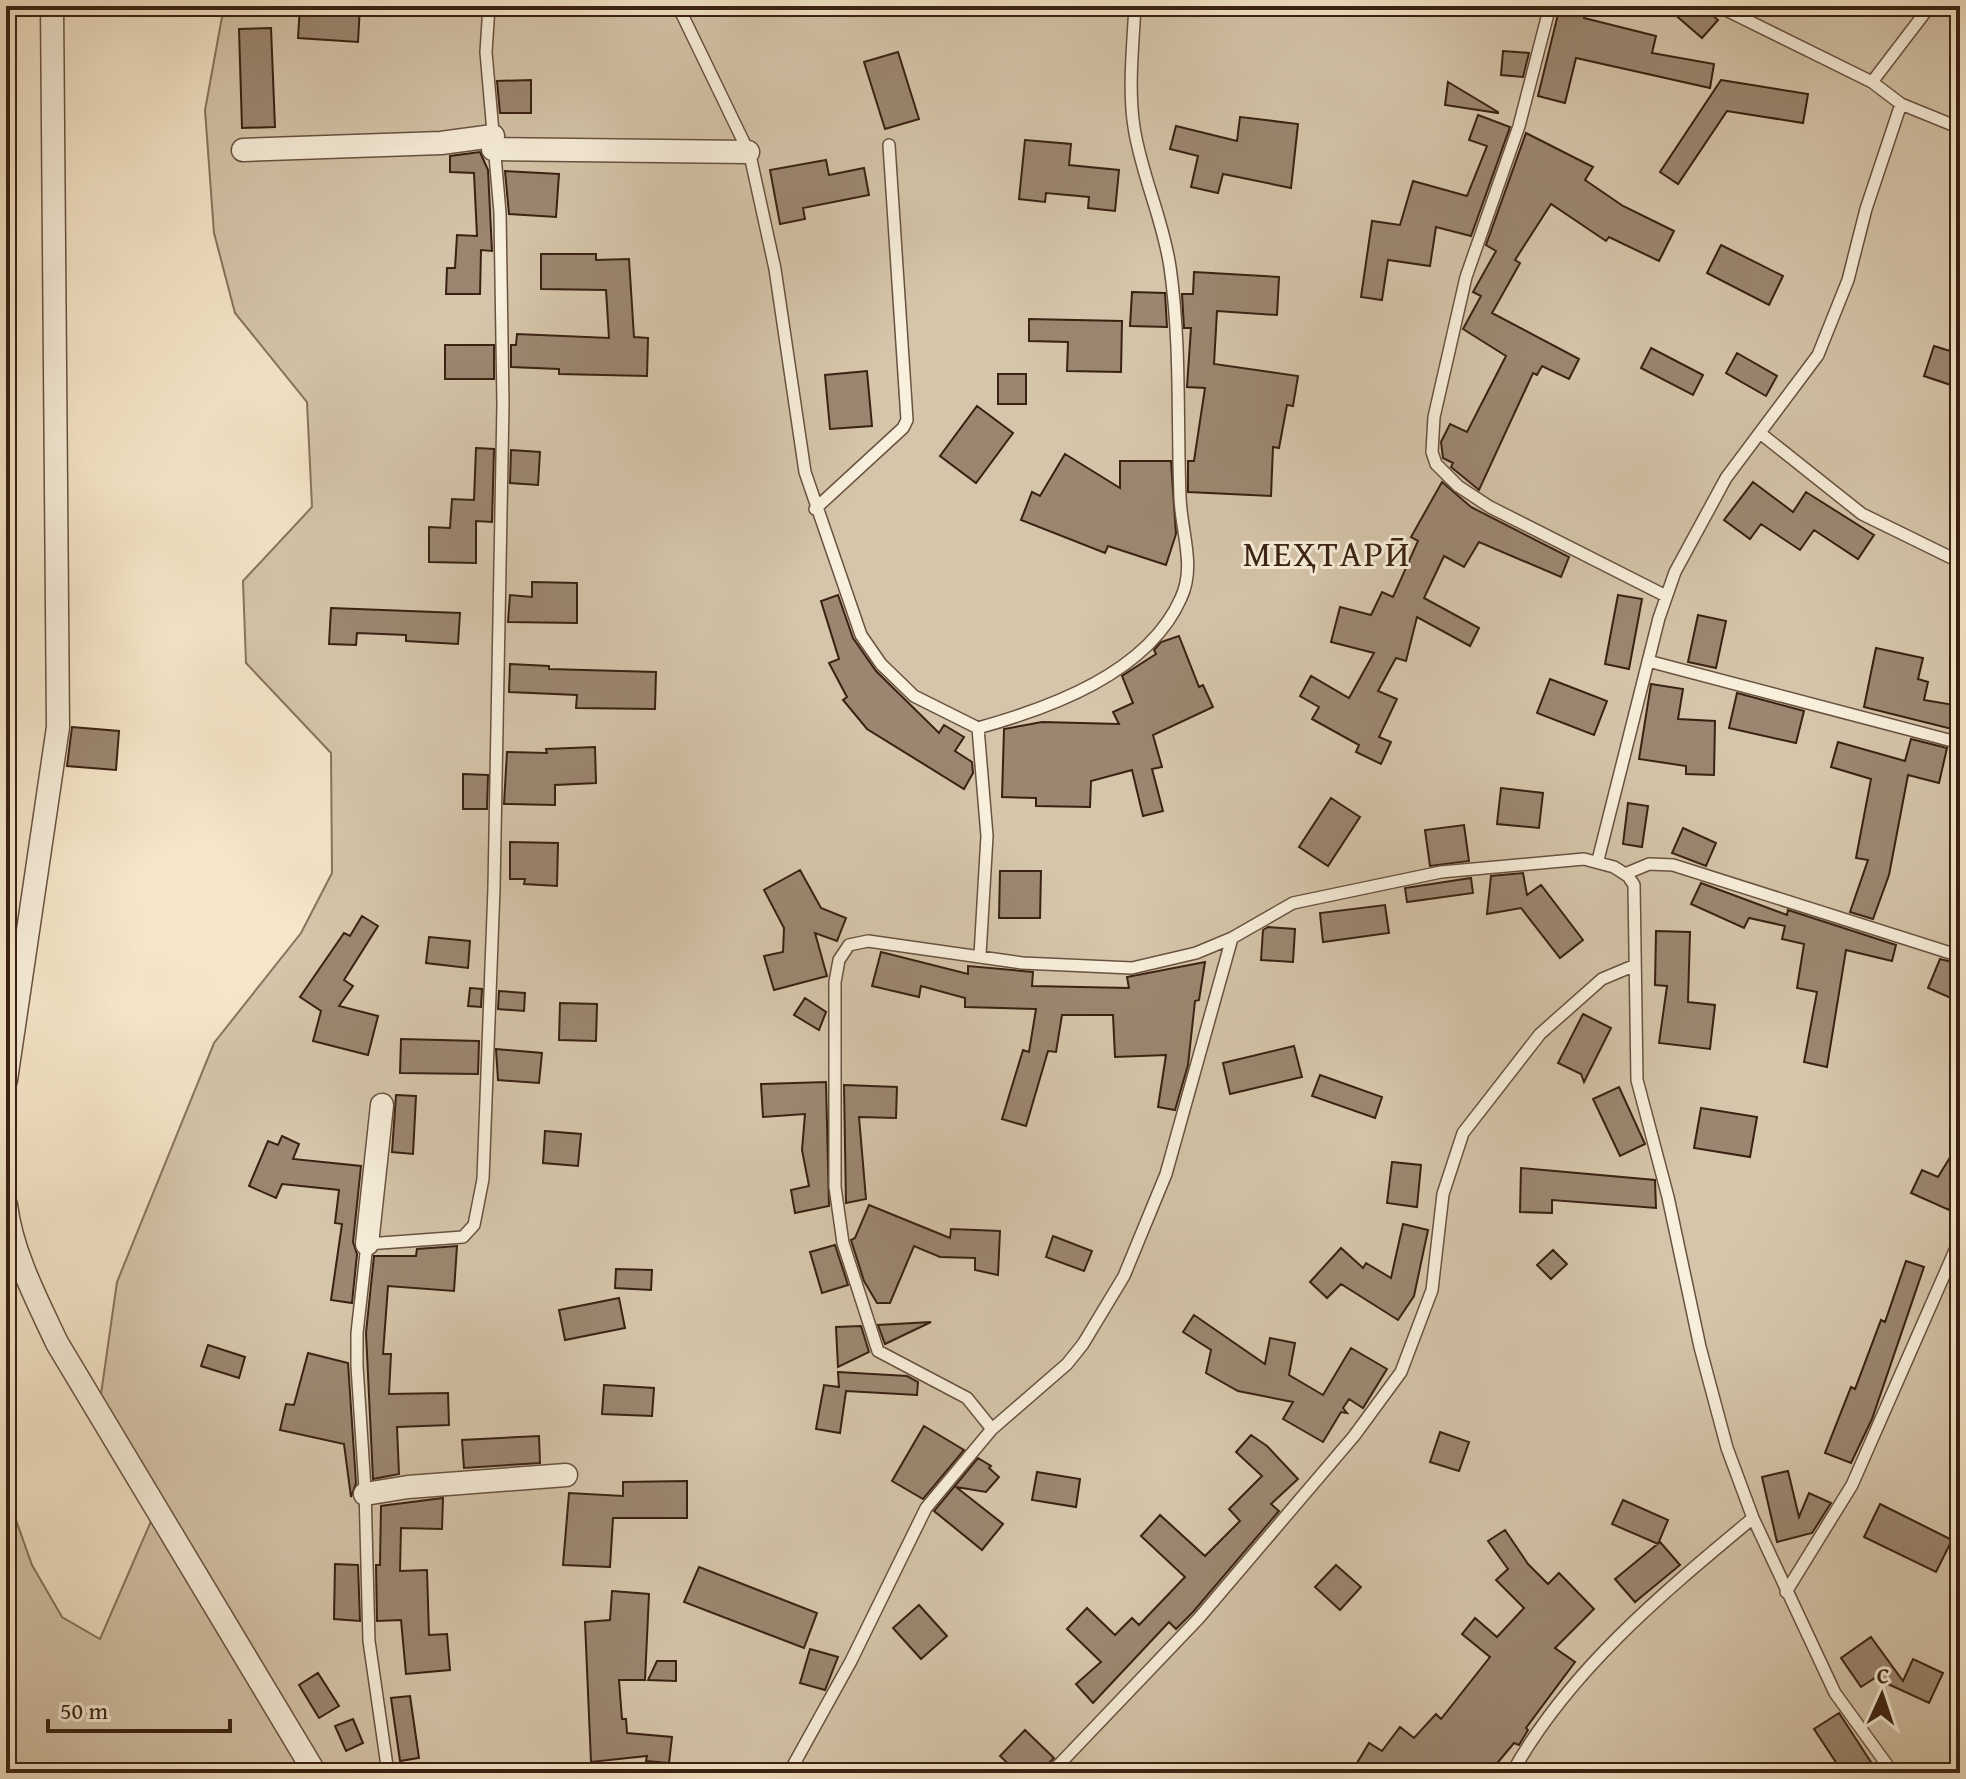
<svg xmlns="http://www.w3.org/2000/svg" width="1966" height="1779" font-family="'Gentium Book Plus',serif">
<rect width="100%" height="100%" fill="#f5e6c9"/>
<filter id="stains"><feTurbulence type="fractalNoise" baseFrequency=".0025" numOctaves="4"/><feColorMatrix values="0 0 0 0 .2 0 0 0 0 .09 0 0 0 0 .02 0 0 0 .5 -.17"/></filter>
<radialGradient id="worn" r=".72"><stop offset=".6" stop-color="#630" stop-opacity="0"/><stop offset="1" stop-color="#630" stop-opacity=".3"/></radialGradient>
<!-- green -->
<path fill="#d5c5aa" stroke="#88735e" stroke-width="2" d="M224,6H1960V1773H6V1492L32,1565L62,1617L100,1639L158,1505L99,1408L117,1282L214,1043L301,933L332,873L331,753L246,663L243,581L312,507L307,402L235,313L214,233L205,110Z"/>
<!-- building -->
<path fill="#9b8771" stroke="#3a2112" stroke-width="2" d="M300,6H360L358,42L298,38Z
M1560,6H1586L1584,18L1656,36L1652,53L1714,64L1710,88L1576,58L1565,103L1538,96Z
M1665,6H1702L1718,20L1702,38Z
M271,28L275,127L242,128L239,29Z
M1503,51L1529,53L1523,77L1501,75Z
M898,52L919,119L885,129L864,62Z
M531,80V113H500L497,81Z
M1721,80L1808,94L1803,123L1727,111L1678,184L1660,172Z
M1448,82L1498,112V113L1445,105Z
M1478,115L1510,127L1471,236L1436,227L1430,266L1388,260L1382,300L1361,297L1372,221L1400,225L1413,181L1467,196L1487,146L1469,140Z
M1240,117L1298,124L1291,188L1223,174L1218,193L1191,187L1198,156L1170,149L1176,126L1237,141Z
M1526,133L1593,167L1585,180L1623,206L1674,231L1659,261L1609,237L1606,241L1551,204L1515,260L1520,263L1492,313L1579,359L1569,379L1542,366L1537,375L1533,373L1479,490L1451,467L1453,463L1443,458L1441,442L1450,424L1467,432L1506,356L1463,329L1481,296L1473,292L1496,251L1486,245Z
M1025,140L1071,144L1069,165L1119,170L1115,211L1088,208L1089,197L1046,193L1045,202L1019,199Z
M480,152L488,170L492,251L481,250L480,294H446L447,268H455L457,235L477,236L474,173L450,172V156Z
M826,160L829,175L864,168L869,195L803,208L805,219L780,224L770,170Z
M505,171L559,174L556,217L509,214Z
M1721,245L1783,276L1769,305L1707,273Z
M541,254H596V260L629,259L634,337L648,338L647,376L559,374V369L511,367V345H516L517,334L609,338L606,290L541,289Z
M1194,272L1279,277L1277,315L1217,311L1214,364L1298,376L1293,406L1287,405L1279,448L1273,447L1271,496L1188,492V461H1194L1205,388L1187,387L1191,328H1184L1182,294H1193Z
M1132,292L1165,293L1167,327L1130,326Z
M1029,319L1122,321L1121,372L1067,371L1068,342L1029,341Z
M445,345H494V379H445Z
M1934,346L1960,354V388L1924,376Z
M1651,348L1703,375L1693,395L1641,368Z
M1737,353L1777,376L1766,396L1726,373Z
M867,371L872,426L830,429L825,375Z
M998,374H1026V404H998Z
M977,406L1013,433L976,483L940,456Z
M476,448L494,449L492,522L476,521V563L429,562V527L450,528L452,499L474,500Z
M511,450L540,452L538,485L510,483Z
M1065,454L1120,488V461H1171L1176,534L1166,565L1108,546L1105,553L1021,520L1032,492L1040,496Z
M1442,482L1471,507L1569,557L1561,577L1479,542L1464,567L1444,556L1424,598L1479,628L1470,646L1417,617L1406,661L1396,658L1378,691L1397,699L1379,737L1391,742L1381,764L1356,752L1359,745L1312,719L1319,707L1300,696L1311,676L1349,698L1374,653L1331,642L1340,607L1371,615L1382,592L1393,597L1418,541L1411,537Z
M1753,482L1793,512L1806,492L1874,535L1858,559L1814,530L1800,550L1761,524L1750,539L1724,520Z
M532,582L577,583V623L508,622L510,595L532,597Z
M838,595L853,638L876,671L939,733L944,725L964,737L955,751L972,762L973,773L964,789L867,729L843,700L847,697L829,663L839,659L821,601Z
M1618,595L1642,599L1629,669L1605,664Z
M331,608L460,613L458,644L406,641V635L357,633L356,645L329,644Z
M1698,615L1726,621L1716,668L1688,662Z
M1179,636L1199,687L1203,685L1213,707L1153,735L1162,767L1152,769L1163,811L1143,816L1132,770L1091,781L1090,807L1036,806V798L1002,797L1004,729L1042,722L1119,724L1113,712L1133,703L1122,676L1156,654L1154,650L1161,642Z
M1876,648L1923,658L1918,679L1928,682L1924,700L1960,706V731L1864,707Z
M510,664L549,666V669L656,672L655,709L576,708L577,695L509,692Z
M1550,679L1607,701L1594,735L1537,713Z
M1651,684L1683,689L1678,719L1715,721L1714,775L1686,774V766L1639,759Z
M1737,693L1804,711L1796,743L1729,728Z
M72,727L119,731L116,770L67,766Z
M1911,739L1947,748L1939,783L1908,775L1889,875L1873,919L1850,912L1868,860L1856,858L1871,779L1831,767L1838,742L1905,761Z
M595,747L596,783L555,785V805L504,804L507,752L547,753L546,749Z
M463,774L488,775L487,809H463Z
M1501,788L1543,793L1539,828L1497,824Z
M1331,798L1360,817L1328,866L1299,847Z
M1628,803L1648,806L1642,847L1623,844Z
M1464,825L1469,861L1430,866L1425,830Z
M1683,828L1716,843L1706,866L1672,853Z
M510,842L558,843L557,886L524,884L525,879H510Z
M800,870L821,908L846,918L837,941L815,933L827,976L774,990L764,956L783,952L784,928L764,890Z
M1000,871H1041L1040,918H999Z
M1523,873L1527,895L1541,885L1583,940L1560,958L1521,908L1487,914L1491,876Z
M1471,878L1473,893L1407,902L1405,888Z
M1701,883L1787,915L1788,910L1896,945L1892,961L1846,950L1827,1067L1804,1062L1817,992L1797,988L1804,944L1782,939L1785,926L1749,918L1744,928L1691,904Z
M1385,905L1389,933L1323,942L1320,913Z
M362,916L378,926L344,980L353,986L339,1006L378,1016L368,1055L313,1041L321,1011L300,997L344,933L350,936Z
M1268,927L1295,929L1293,962L1261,960L1263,930Z
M1656,931L1690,932L1688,1002L1715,1005L1710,1049L1659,1043L1667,986L1655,985Z
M429,937L470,941L468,968L426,963Z
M881,952L968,974V966L1033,972L1032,986L1129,988L1127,977L1205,962L1199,1000L1195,1001L1188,1065L1175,1110L1158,1107L1166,1055L1115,1057L1113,1015H1062L1056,1052L1048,1051L1026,1126L1002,1119L1023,1050L1029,1052L1036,1009L965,1007V998L921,986L919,997L872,986Z
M1940,959L1960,964V1002L1928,988Z
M470,988L482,989L481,1007L468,1006Z
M499,991L525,993L524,1011L498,1009Z
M805,998L826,1012L819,1030L794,1015Z
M560,1003L597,1004L596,1041L559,1040Z
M1583,1014L1611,1028L1584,1082L1581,1074L1558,1063Z
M401,1039L479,1041L478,1074L400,1073Z
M1294,1046L1302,1077L1230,1094L1223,1063Z
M496,1049L542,1053L539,1083L498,1080Z
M1320,1075L1382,1097L1375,1118L1312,1096Z
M826,1082L829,1206L795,1213L791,1190L809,1186L802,1150L805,1114L763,1117L761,1084Z
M844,1085L897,1087L896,1118L859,1117L866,1199L846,1203Z
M1619,1087L1645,1144L1620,1156L1593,1099Z
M396,1095L416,1096L413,1154L392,1152Z
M1701,1108L1757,1117L1750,1157L1694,1148Z
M545,1131L581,1134L578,1166L543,1163Z
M282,1136L299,1144L293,1159L361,1166L353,1242L357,1254L352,1303L331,1300L342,1224L335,1223L339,1190L282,1184L276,1198L249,1186L268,1141L278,1145Z
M1960,1141V1185L1949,1210L1911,1193L1922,1170L1938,1177Z
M1392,1162L1421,1165L1417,1207L1387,1203Z
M1521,1168L1655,1180L1656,1208L1552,1200V1213L1520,1212Z
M869,1205L950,1238L951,1229L1000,1231L998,1275L975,1270V1258L940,1257L914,1246L890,1303H877L864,1281L851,1240L855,1238Z
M1403,1224L1428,1230L1414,1296L1398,1320L1341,1284L1327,1298L1310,1282L1341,1248L1363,1268L1366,1263L1391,1278Z
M1053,1236L1092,1251L1084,1271L1046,1257Z
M835,1245L848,1285L822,1293L810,1252Z
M457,1246L454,1291L388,1286L383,1354H391L389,1394L448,1393L449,1425L397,1427L399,1474L373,1479L366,1333L374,1256H416L417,1249Z
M1553,1250L1567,1264L1551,1279L1537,1265Z
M1906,1261L1924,1267L1872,1419L1851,1463L1825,1453L1851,1387L1855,1389L1881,1320L1885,1322Z
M616,1269L652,1270L651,1290L615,1288Z
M619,1298L625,1328L565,1340L559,1310Z
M1194,1315L1265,1364L1270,1338L1295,1343L1289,1375L1323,1395L1351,1348L1387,1369L1363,1408L1349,1399L1343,1408L1347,1413L1341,1412L1323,1442L1283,1419L1293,1402L1238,1391L1206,1373L1211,1350L1183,1332Z
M931,1322L885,1344L878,1325Z
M861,1326L869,1352L838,1367L836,1327Z
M208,1345L245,1357L239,1378L201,1366Z
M308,1353L348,1363L356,1483L351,1497L344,1444L280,1430L286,1404L294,1405Z
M838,1372L907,1376L918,1382L917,1395L846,1391L840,1433L816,1429L824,1385L839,1387Z
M604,1385L654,1388L652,1416L602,1414Z
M924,1426L964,1450L923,1499L892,1481Z
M1440,1432L1469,1442L1459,1471L1430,1462Z
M1251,1435L1267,1446L1298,1479L1271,1504L1279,1511L1193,1612L1176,1629L1169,1622L1093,1703L1076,1684L1101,1662L1067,1629L1087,1608L1115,1635L1132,1618L1139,1625L1185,1577L1141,1536L1160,1515L1205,1556L1240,1521L1229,1509L1262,1476L1236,1452Z
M539,1436L540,1463L464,1468L462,1440Z
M978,1458L991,1466L989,1468L999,1477L986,1492L956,1487L1003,1524L982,1550L934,1511Z
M1788,1471L1799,1517L1809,1493L1831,1503L1812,1533L1777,1542L1762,1477Z
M1037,1472L1080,1479L1076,1507L1032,1500Z
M687,1481V1518H613L610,1567L563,1565L569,1493L623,1496V1482Z
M443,1498L442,1529L401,1528L400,1571L427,1570L429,1635L447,1634L450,1670L406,1674L401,1620L377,1621L376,1565H380L381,1506Z
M1623,1500L1668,1520L1658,1544L1612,1524Z
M1880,1504L1952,1540L1936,1572L1864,1537Z
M1505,1530L1528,1564L1548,1584L1559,1573L1594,1609L1555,1648L1575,1662L1526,1728L1528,1730L1519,1745L1514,1743L1489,1773H1351L1369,1743L1382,1751L1400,1727L1414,1738L1436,1714L1441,1719L1490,1657L1462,1634L1475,1618L1497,1637L1524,1608L1496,1580L1508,1569L1488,1541Z
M1660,1542L1680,1565L1635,1602L1615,1579Z
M335,1564L358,1565L360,1621L334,1619Z
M1336,1565L1361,1587L1340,1610L1315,1587Z
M699,1567L817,1613L804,1648L684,1602Z
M612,1591L649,1594L645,1680H619L622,1719H626L627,1733L672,1737L669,1763L646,1761L647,1756L591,1762L585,1622L610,1620Z
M919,1605L947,1636L921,1659L893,1628Z
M1871,1637L1903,1681L1913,1659L1943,1673L1929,1703L1875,1678L1861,1687L1841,1658Z
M810,1649L838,1657L825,1690L800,1683Z
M657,1661H676V1681L648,1680Z
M318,1673L339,1706L319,1718L299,1685Z
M410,1696L419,1758L400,1761L391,1698Z
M1839,1713L1841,1716L1878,1773H1843L1814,1729Z
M353,1719L363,1743L346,1751L335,1726Z
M1025,1730L1054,1758L1039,1773H1018L1000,1756Z"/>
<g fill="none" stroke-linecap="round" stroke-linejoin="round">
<defs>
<path id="lane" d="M678,6L750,155L775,269L805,472L861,635L881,664L914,696L978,728C1050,708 1148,673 1181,598C1196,566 1181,531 1180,497C1177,421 1181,343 1170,267C1163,219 1141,174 1134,127C1128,89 1133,45 1135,6
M1550,6L1519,126L1466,277L1434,417L1432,452L1436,464L1458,486L1490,507L1666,596
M1718,6L1872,82L1901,104
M1872,82L1930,6
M1760,433L1862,514L1960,562
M815,509L903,428L907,420L889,145
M1648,661L1960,743
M978,728L987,836L980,955
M1598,860L1659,618L1675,572L1726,478L1818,355L1848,280L1866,209L1901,104L1960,128
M1625,874L1649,864L1673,865L1960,956
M992,1429L1067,1364L1083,1344L1124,1276L1166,1174L1232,938
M1786,1592L1852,1485L1960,1239
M388,1773L369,1641L365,1489L357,1366V1333L367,1244L463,1237L474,1225L483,1179L494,888L503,404L500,213L486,52L489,6
M789,1773L851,1661L926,1508L992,1429L967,1398L878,1351L843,1243L835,1187V982L839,960L849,945L868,941L1022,963L1132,968L1196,953L1232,938L1293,903L1441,872L1584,859L1614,867L1628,876L1634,885L1637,1080L1668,1197L1700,1347L1727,1448L1753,1518L1835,1693L1893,1773
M1051,1773L1199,1618L1354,1436L1401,1372L1432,1290L1443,1194L1463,1133L1540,1034L1602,979L1633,966
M1512,1773C1569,1670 1664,1592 1753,1518"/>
<path id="street" d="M493,149L748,152
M243,150L441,143L493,136
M6,1080L58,727L52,6
M6,1205C12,1253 37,1300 57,1343L315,1773
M367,1244L382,1105
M365,1494L408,1487L566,1475"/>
</defs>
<!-- lane casing -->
<use href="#lane" stroke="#695240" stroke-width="14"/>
<!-- street casing -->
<use href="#street" stroke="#695240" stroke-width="25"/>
<!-- lane -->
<use href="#lane" stroke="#f8efdc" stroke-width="11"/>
<!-- street -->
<use href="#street" stroke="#f8efdc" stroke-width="22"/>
</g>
<g text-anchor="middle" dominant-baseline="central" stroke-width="6" stroke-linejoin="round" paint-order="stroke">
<!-- quarter labels -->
<g font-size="36" letter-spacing="2" fill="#3a2112" stroke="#f8efdc">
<text x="1327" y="552">МЕҲТАРӢ</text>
</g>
</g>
<!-- margin -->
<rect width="1966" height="1779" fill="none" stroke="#f5e6c9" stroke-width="32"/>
<rect x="8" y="8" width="1950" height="1763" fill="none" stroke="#3a2112" stroke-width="4"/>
<rect x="16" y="16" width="1934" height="1747" fill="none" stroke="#3a2112" stroke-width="2"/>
<!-- north arrow -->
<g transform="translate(1882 1695) rotate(3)" stroke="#f8efdc" stroke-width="6" paint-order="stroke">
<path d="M0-6L14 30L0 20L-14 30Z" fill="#3a2112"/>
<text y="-12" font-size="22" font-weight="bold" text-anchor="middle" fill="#3a2112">С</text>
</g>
<!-- scale -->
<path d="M48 1719v12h182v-12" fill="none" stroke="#3a2112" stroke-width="4"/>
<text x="60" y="1719" font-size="24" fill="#3a2112" stroke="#f8efdc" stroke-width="6" paint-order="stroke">50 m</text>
<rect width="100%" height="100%" filter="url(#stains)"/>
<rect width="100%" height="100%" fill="url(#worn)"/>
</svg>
